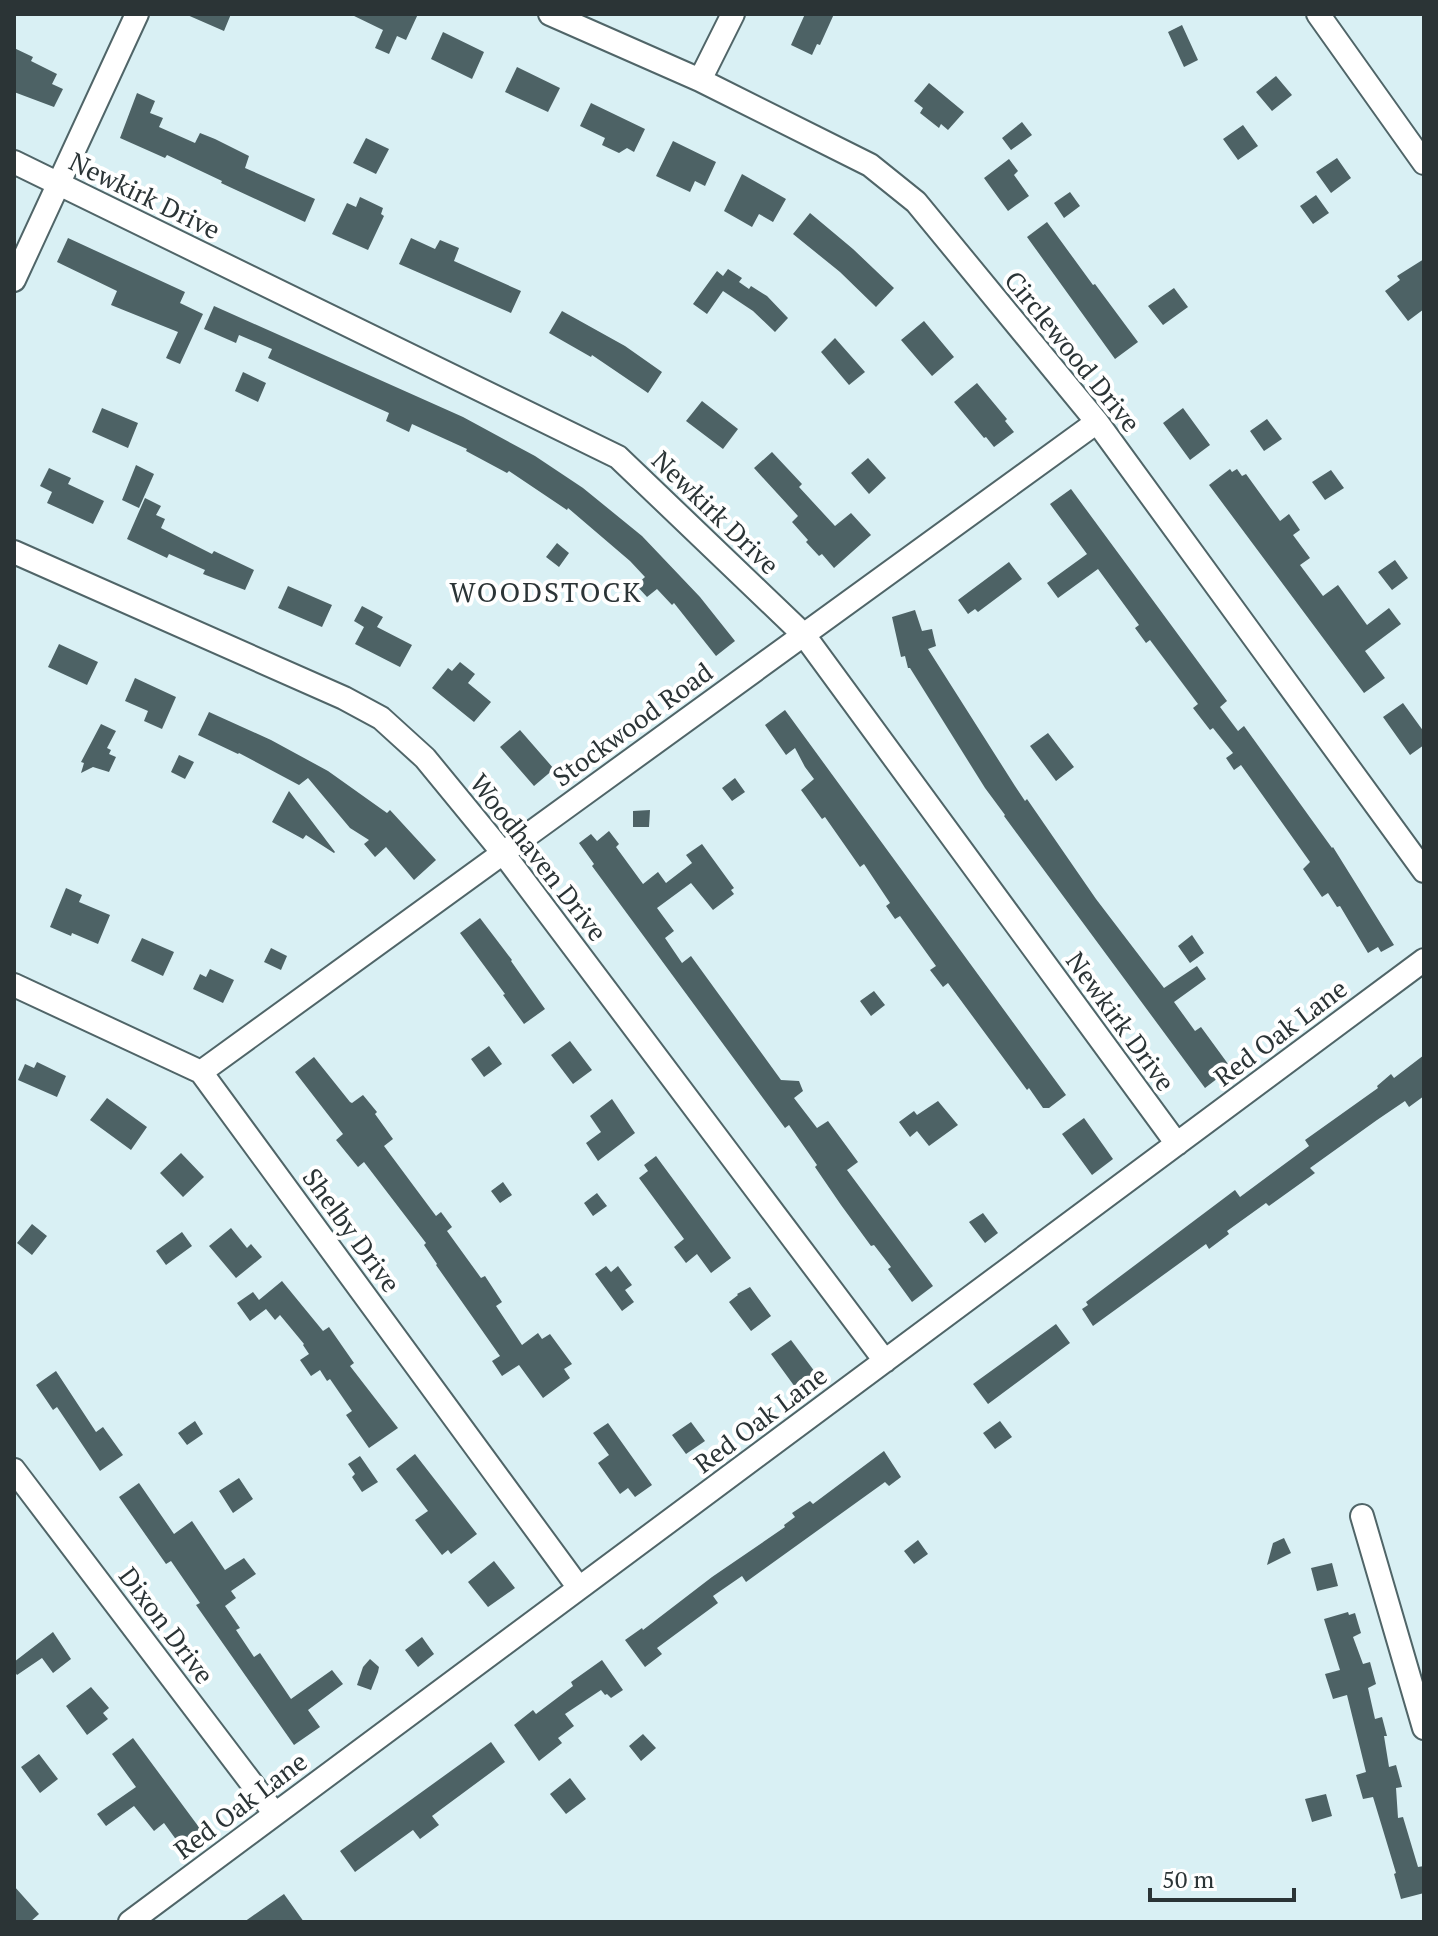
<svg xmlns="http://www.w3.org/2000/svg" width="1438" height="1936" font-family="'PT Serif',serif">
<rect width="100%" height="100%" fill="#d9f0f4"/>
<!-- building -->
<path fill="#4d6265" d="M185,14H231L224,31Z
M350,14H418L406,40L397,36L389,54L375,48L383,30Z
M805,14H834L820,45L817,44L812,55L791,45Z
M1182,25L1198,60L1184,67L1168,32Z
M443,32L484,52L472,79L431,59Z
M14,48L33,57L31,61L57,74L52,84L63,89L54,107L14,92Z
M517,67L560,88L548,112L505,92Z
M1276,76L1292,95L1272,111L1256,92Z
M929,83L964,112L948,130L941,124L939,128L920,113L923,108L914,101Z
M137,93L155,101L150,113L163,118L159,127L195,143L200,133L215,139L249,156L245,168L315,199L305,222L221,183L222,181L167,155L165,158L120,138Z
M591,103L645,129L634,152L627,148L619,153L602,145L605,138L580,126Z
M1022,122L1032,135L1011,150L1002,138Z
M1243,125L1258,146L1238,160L1223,139Z
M366,138L389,149L376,174L353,163Z
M673,141L716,162L705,186L695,181L690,192L656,176Z
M1337,158L1351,178L1331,193L1316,172Z
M1009,159L1018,171L1014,175L1029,196L1008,211L984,178Z
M742,174L786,199L773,222L759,214L752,227L724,211Z
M1070,192L1080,206L1064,218L1054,203Z
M1316,195L1329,213L1313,224L1300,206Z
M360,197L383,208L381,214L384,216L368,250L332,234L347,203L356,207Z
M810,213L853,249L894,288L876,307L840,272L793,234Z
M1047,222L1093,285L1095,284L1138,342L1115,359L1027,237Z
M68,238L185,292L180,303L203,314L180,364L166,358L178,332L111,305L117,291L57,262Z
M411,238L435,249L440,240L459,248L454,261L521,291L511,313L399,264Z
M1424,259V309L1408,321L1385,291L1400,280L1397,276Z
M728,269L742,278L739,282L749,289L751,286L767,296L788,318L775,332L753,311L723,291L707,314L693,304L717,271L723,276Z
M1174,288L1188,307L1163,325L1148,306Z
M214,306L463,417L535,456L583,488L642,536L700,597L735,641L716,656L674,603L672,605L657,589L647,597L636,585L645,577L630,561L568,508L567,510L509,471L507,473L466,451L467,449L412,424L409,432L386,421L389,413L268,358L272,349L239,335L236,343L204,329Z
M562,311L625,346L662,372L648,393L592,355L591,357L549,333Z
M924,321L954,357L932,376L901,340Z
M835,338L865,372L849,385L821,352Z
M243,372L266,383L258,402L235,391Z
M977,383L1007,419L1005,421L1014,432L994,447L986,437L984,438L954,402Z
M702,401L738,429L723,449L686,421Z
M102,408L138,423L128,448L92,432Z
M1183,408L1210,445L1190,460L1163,423Z
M1267,419L1282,439L1264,451L1250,431Z
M772,452L802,484L799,487L835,526L851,513L871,535L834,568L822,554L819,556L806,542L808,540L792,522L798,516L754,468Z
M868,458L886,478L869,494L851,473Z
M136,465L154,474L139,508L122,500Z
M49,468L71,478L68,484L104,501L93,524L47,503L52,492L40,486Z
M1230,469L1232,472L1237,469L1242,476L1246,474L1280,521L1289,514L1300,530L1293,535L1310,558L1300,565L1323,596L1338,585L1367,625L1389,608L1401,624L1365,651L1385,678L1364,693L1209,485Z
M1331,470L1344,488L1325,500L1312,482Z
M1071,489L1227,701L1220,707L1238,731L1244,726L1332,848L1333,847L1394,945L1381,952L1378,947L1368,953L1340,906L1337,907L1328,893L1322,897L1303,869L1310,862L1241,765L1234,770L1226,758L1233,753L1213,728L1210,730L1193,708L1198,704L1150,640L1146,643L1135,628L1139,625L1098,569L1058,598L1047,583L1087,554L1050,504Z
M145,498L161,506L156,515L165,519L161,528L212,554L214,551L254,570L245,590L203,574L205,570L169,554L167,558L127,539Z
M557,543L569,553L559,567L546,557Z
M1395,560L1408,578L1392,590L1378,572Z
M1009,562L1022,579L978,612L975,609L968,614L958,600Z
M288,586L332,605L322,627L278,608Z
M362,606L383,617L377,627L412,645L400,667L355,644L364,627L354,621Z
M915,610L922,631L932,629L936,646L928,649L1015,786L1025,801L1027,799L1096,899L1164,988L1197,966L1206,979L1174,1002L1195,1031L1201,1027L1231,1068L1205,1088L1004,816L1005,815L985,788L910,668H908L905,656L901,657L892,617Z
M59,644L98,662L87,685L48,667Z
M460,662L475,674L468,683L491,702L474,722L432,688L448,668L452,671Z
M135,678L176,697L162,729L144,721L148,711L125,701Z
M1403,703L1424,732V745L1410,755L1383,717Z
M785,710L1066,1095L1049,1108H1043L1029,1088L1027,1090L948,983L943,987L930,970L936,966L900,916L895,919L886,906L890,903L864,864L860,867L825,817L822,819L801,790L814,779L805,767L795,748L786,755L765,725Z
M209,712L271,740L328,771L387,813L390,810L436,860L414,880L386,847L375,857L364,844L369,840L350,828L308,778L299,785L239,753L238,754L198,735Z
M101,724L116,731L107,748L111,750L109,754L116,757L109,772L93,767L81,773L84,763L81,762Z
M520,730L554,769L534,786L500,747Z
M1048,733L1074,767L1056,781L1030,746Z
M179,755L194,762L185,779L171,772Z
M735,778L745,792L732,801L722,788Z
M289,791L335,852L334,853L306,835L303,839L272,822Z
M650,810L649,827H633V811Z
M609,831L619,844L616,847L643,884L658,872L666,883L692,863L686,855L702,844L734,888L731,890L734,894L713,910L691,883L657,908L674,931L665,938L682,963L691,956L781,1080L799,1081L803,1091L794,1098L817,1128L828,1121L858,1162L847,1170L933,1286L912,1302L888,1269L891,1267L874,1245L871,1246L841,1205L815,1167L817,1165L789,1125L785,1128L592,866L594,864L579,843L591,834L597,841Z
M66,888L82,895L79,902L110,915L98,944L72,933L71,936L50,927Z
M480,918L512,960L511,961L545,1009L524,1024L503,995L505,994L460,933Z
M1192,935L1204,953L1190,963L1178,946Z
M142,938L174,952L163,976L131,961Z
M271,948L287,956L281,970L264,962Z
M210,969L234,980L223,1003L193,989L200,974L206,977Z
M874,991L885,1005L871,1016L860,1001Z
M570,1041L592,1070L573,1084L551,1055Z
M489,1046L502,1064L484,1077L471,1059Z
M1424,1055V1096L1409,1107L1405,1101L1377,1120L1310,1168L1315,1173L1269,1206L1266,1203L1227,1231L1229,1234L1209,1249L1206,1244L1093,1326L1082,1309L1088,1305L1086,1302L1235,1190L1240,1197L1309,1146L1305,1140L1378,1088L1377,1086L1391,1074L1394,1078Z
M314,1057L350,1102L352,1103L363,1095L377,1112L375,1114L393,1139L384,1146L436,1216L441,1212L452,1227L447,1231L481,1278L485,1276L502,1302L496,1306L522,1345L538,1333L542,1339L550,1334L572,1364L564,1369L570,1378L543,1398L519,1365L502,1376L492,1361L500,1356L436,1265L437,1264L424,1245L426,1243L364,1162L358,1167L336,1140L343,1134L295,1072Z
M37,1062L66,1076L57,1097L18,1080L25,1064L34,1068Z
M107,1098L147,1127L131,1150L90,1120Z
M612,1099L635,1133L598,1161L586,1143L601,1132L590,1116Z
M938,1101L958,1125L929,1146L917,1131L910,1137L899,1122L914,1111L917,1115Z
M1084,1118L1113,1159L1092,1175L1062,1134Z
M181,1153L204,1177L183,1197L160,1173Z
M656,1156L731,1258L711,1273L697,1254L686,1263L674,1247L684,1239L639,1178L648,1171L644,1165Z
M503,1182L512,1195L500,1203L491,1191Z
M597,1193L607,1206L593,1216L584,1203Z
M983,1213L998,1233L985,1243L969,1222Z
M32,1224L47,1236L32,1255L17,1243Z
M231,1228L247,1248L251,1244L262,1257L236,1278L209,1246Z
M182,1232L192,1246L166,1265L156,1251Z
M606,1266L611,1272L618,1266L632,1285L625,1290L634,1302L622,1311L595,1274Z
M282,1281L323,1331L329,1327L354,1363L350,1366L398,1428L369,1448L346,1415L352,1411L330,1379L327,1381L320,1370L311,1376L300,1360L309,1354L303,1345L304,1344L280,1315L275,1320L266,1309L250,1321L237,1303L253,1292L259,1300Z
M750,1287L771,1316L751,1331L729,1302L738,1295L737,1294Z
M1056,1324L1070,1343L988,1404L973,1384Z
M791,1340L815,1372L795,1387L771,1354Z
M56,1371L96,1432L103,1427L123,1455L100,1471L57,1407L53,1410L36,1385Z
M195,1421L203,1434L187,1445L178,1433Z
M1000,1421L1012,1437L995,1449L983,1433Z
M691,1422L705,1441L686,1454L672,1435Z
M608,1423L652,1485L635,1497L628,1488L620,1494L598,1463L609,1455L593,1433Z
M884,1451L901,1477L889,1486L885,1482L746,1582L742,1576L713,1596L718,1603L657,1648L662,1654L645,1667L625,1640L642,1628L643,1630L712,1577L785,1527L784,1525L795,1517L792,1513L810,1501L813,1504Z
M415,1454L477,1534L451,1554L448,1550L442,1555L415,1520L428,1511L396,1469Z
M360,1456L378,1482L362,1492L352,1477L355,1474L348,1464Z
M239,1478L253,1499L233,1513L219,1491Z
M139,1483L174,1534L192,1521L225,1570L244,1558L256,1574L231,1591L236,1598L225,1606L240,1628L236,1630L254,1657L260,1653L291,1699L332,1670L343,1684L308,1710L320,1727L294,1745L196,1605L200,1603L171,1561L166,1564L119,1497Z
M1284,1538L1291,1553L1267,1565L1273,1543Z
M918,1540L928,1554L914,1564L904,1551Z
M494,1561L515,1588L488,1607L468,1582Z
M1332,1563L1338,1586L1317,1591L1311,1568Z
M1348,1612L1349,1615L1355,1613L1361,1633L1353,1637L1363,1664L1370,1662L1376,1684L1368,1688L1375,1719L1382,1717L1387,1736H1384L1389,1767L1396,1765L1402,1787L1396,1788L1398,1818L1403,1817L1418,1867L1424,1866V1893L1401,1899L1394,1874L1396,1873L1373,1797L1363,1799L1356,1775L1366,1772L1347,1695L1333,1699L1325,1674L1340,1670L1324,1619Z
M53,1632L71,1659L53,1673L42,1658L17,1675L14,1671V1662Z
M422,1637L434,1654L418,1667L405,1650Z
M370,1659L379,1667L378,1672L371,1690L357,1685L363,1667Z
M602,1660L623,1690L611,1698L607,1694L605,1695L601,1690L565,1714L574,1726L558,1738L562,1743L539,1761L514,1725L533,1710L536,1714L573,1686L571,1682Z
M91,1687L109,1708L103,1713L108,1719L87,1735L66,1706Z
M643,1734L656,1748L641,1761L629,1746Z
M133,1738L201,1830L180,1845L164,1823L154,1831L134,1806L106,1826L97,1814L136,1787L112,1754Z
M491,1742L505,1762L432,1816L439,1825L420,1839L413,1830L355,1872L340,1851Z
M39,1754L58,1779L40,1793L21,1767Z
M570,1778L586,1799L566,1814L550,1794Z
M1326,1794L1332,1816L1312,1822L1305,1799Z
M14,1886L39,1914L30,1922H14Z
M284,1894L304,1922H244Z"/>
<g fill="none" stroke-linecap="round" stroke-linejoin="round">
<defs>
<path id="street" d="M550,14L700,80L870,165L916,202L1097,422L1424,871
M1318,14L1424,163
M700,80L733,14
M14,162L618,457L804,635L1177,1144
M14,280L137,14
M14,552L344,698L381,718L425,758L503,853L885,1361
M14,985L201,1072L579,1588
M201,1072L1097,422
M14,1470L275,1814
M1362,1516L1424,1728
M130,1922L1424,960"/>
</defs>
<!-- street casing -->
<use href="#street" stroke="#506568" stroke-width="26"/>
<!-- street -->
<use href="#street" stroke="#fff" stroke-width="22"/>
</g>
<g text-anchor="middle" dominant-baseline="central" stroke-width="8" stroke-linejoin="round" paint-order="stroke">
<!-- street labels -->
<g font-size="26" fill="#2b3436" stroke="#fff">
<text transform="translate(145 195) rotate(26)">Newkirk Drive</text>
<text transform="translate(1073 351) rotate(51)">Circlewood Drive</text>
<text transform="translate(716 512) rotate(44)">Newkirk Drive</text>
<text transform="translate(632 724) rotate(-36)">Stockwood Road</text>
<text transform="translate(539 857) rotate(52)">Woodhaven Drive</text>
<text transform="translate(1121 1021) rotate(54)">Newkirk Drive</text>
<text transform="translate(1280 1032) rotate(-37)">Red Oak Lane</text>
<text transform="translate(352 1230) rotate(54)">Shelby Drive</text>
<text transform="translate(760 1419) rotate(-37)">Red Oak Lane</text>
<text transform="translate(167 1625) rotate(53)">Dixon Drive</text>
<text transform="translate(240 1805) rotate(-37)">Red Oak Lane</text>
</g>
<!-- neighbourhood labels -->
<g font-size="28" letter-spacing="2" fill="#2b3436" stroke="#fff">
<text x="546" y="591">WOODSTOCK</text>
</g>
</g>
<!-- border -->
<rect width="1438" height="1936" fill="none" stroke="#2b3436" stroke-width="32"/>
<!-- scale -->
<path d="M1150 1888v12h144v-12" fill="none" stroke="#2b3436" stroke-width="4"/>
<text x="1162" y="1888" font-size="24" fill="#2b3436" stroke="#ffffff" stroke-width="6" paint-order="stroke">50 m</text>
</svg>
